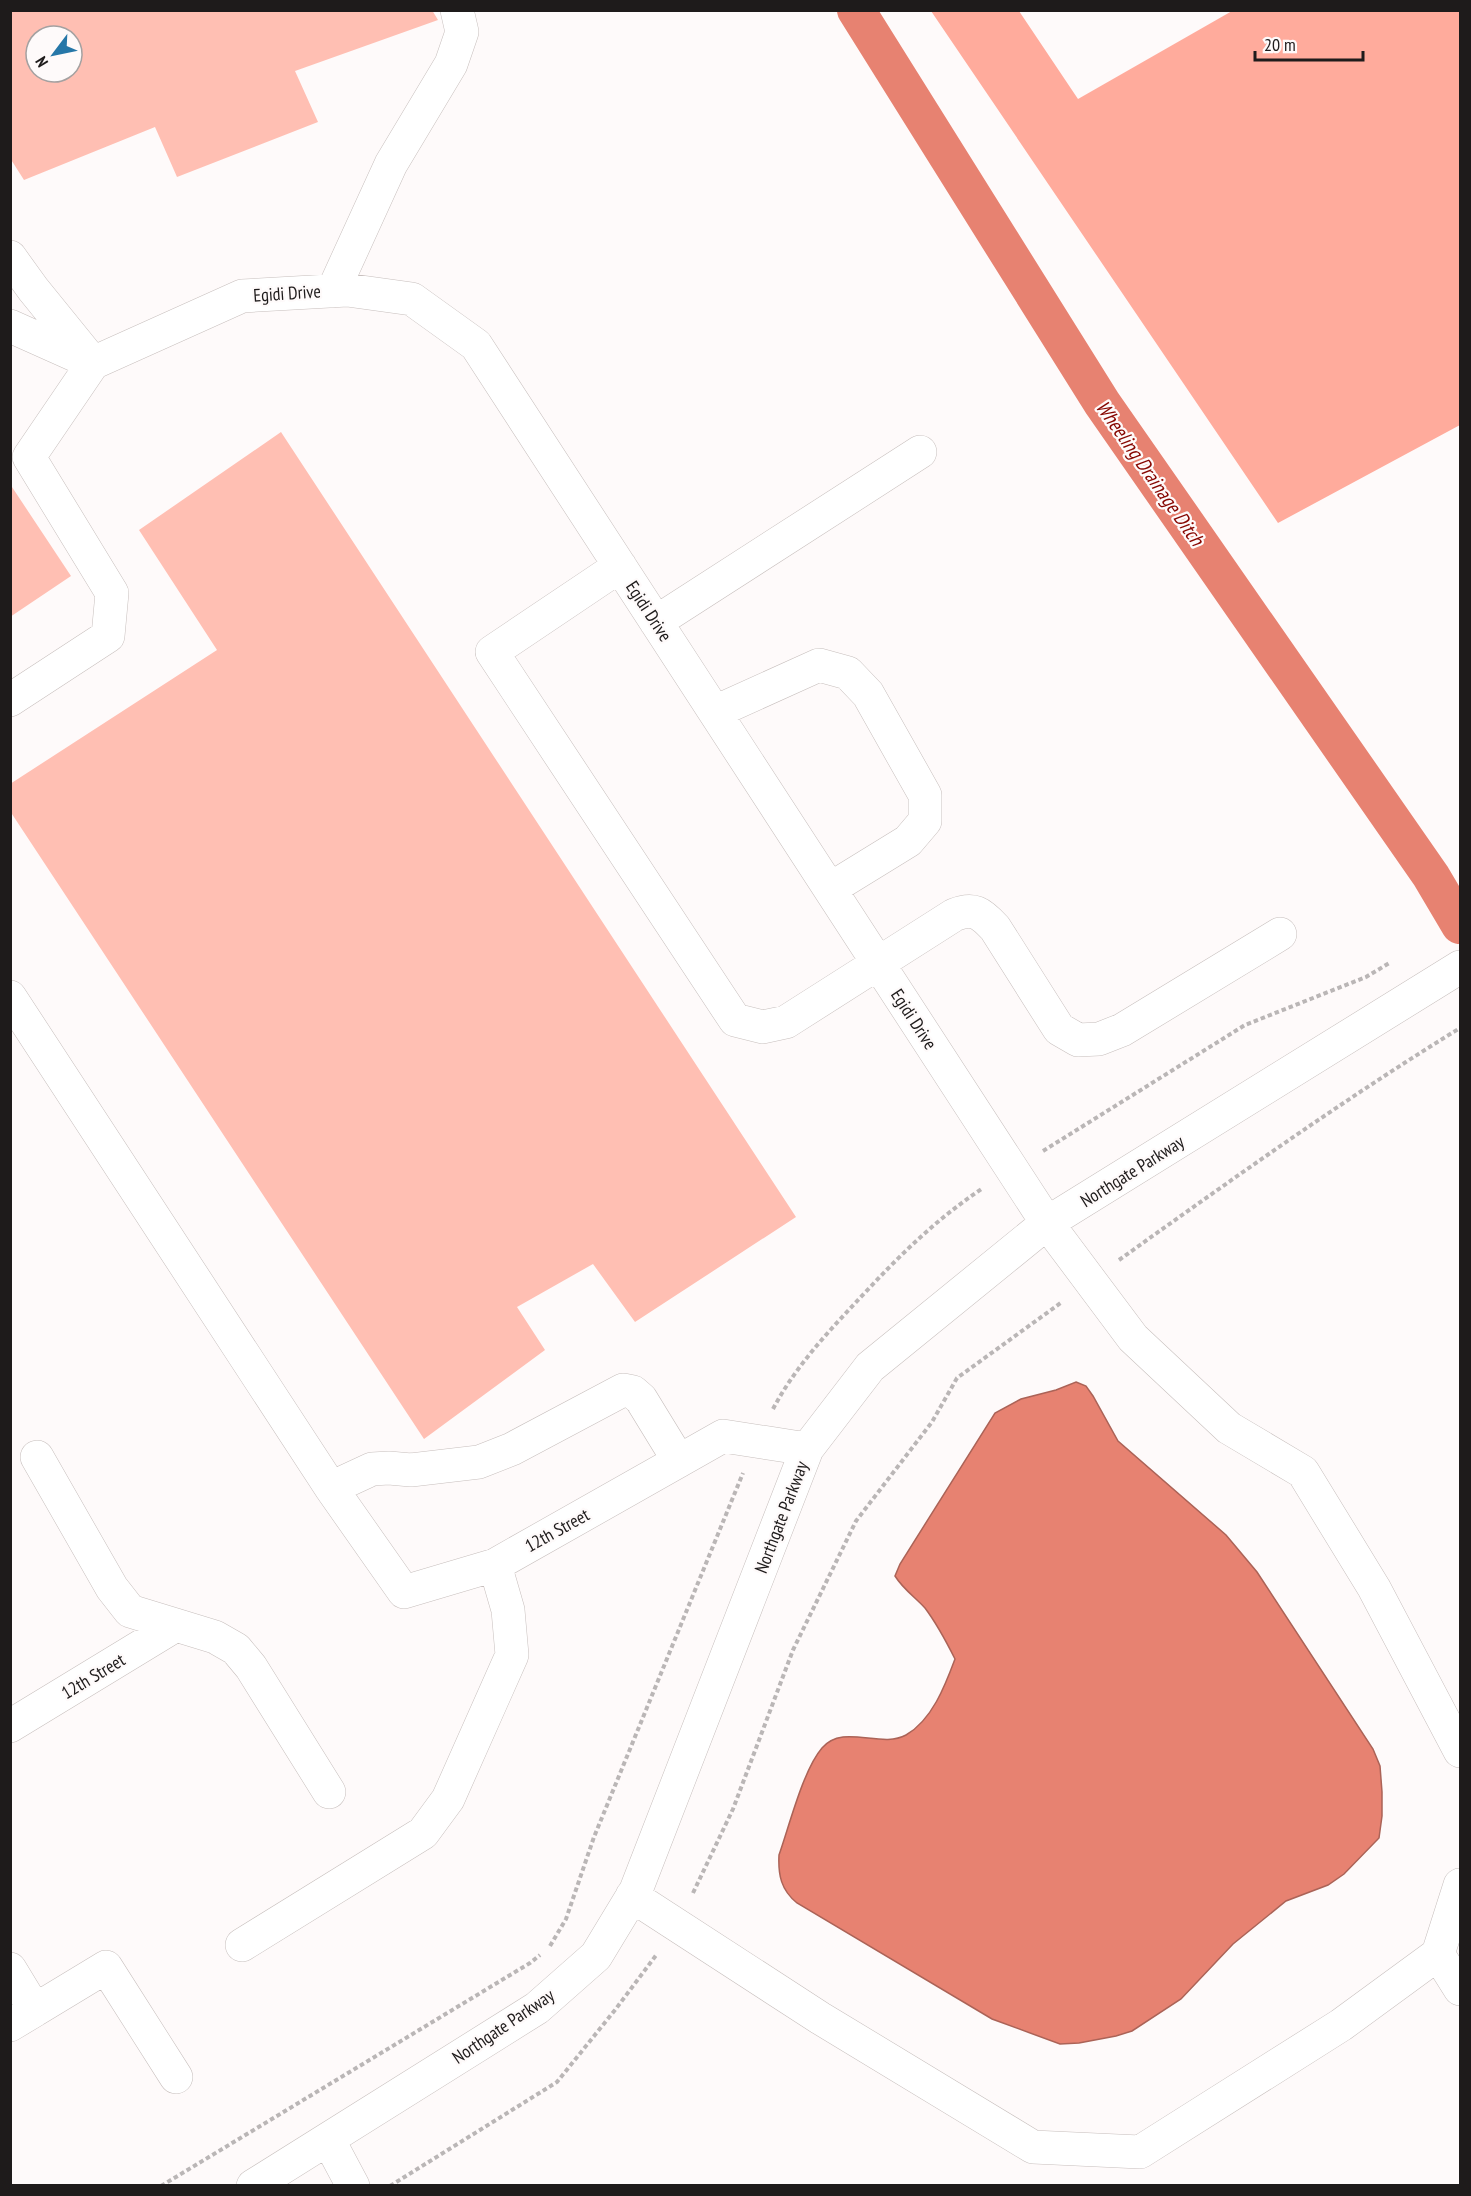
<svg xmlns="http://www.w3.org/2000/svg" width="1471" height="2196" font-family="'PT Sans Narrow',sans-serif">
<rect width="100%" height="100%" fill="#fefafa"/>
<!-- forest -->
<path fill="#ffab9c" d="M931,11H1019L1078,99L1232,11H1460V425L1278,523Z"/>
<!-- water -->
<path fill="#e78271" stroke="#ab6357" stroke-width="1.5" d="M1076,1382L1086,1386L1093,1396L1118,1441L1226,1535L1257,1572L1373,1749L1380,1766L1382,1792V1816L1379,1838L1344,1874L1328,1885L1286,1901L1233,1944L1181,1999L1132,2031L1116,2036L1079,2043L1060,2044L992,2019L797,1903C781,1890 778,1875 779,1855C789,1827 803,1770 822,1748C843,1723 881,1749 906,1735C932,1720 945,1686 955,1659C946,1641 937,1624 925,1608C915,1597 903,1589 895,1576L900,1564L995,1413L1021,1399L1056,1390Z"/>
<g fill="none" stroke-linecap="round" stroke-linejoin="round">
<!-- canal -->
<path stroke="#e78271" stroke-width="38" d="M856,10L1102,403L1431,876L1460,925"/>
</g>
<!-- building -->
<path fill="#ffbfb3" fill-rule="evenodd" d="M10,10H432L438,20L295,71L318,122L177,177L155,127L24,180L10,158ZM36,36H72V72H36Z
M281,432L796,1217L635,1322L593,1264L517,1307L545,1350L424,1439L10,811V784L217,650L139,530Z
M10,484L71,576L10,617Z"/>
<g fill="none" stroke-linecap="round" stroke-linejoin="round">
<defs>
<path id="minor" d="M10,257L33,289L93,363
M333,291L391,164L451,64L462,32L457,10
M10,326L86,360
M93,363L242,296L347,290L412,299L476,345L1047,1223L1133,1338L1229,1428L1303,1472L1374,1588L1460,1751
M620,566L492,652L735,1020L763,1027L786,1022L954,915C974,907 981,913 995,928L1059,1029L1078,1040L1099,1039L1122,1030L1280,934
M656,622L920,452
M10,700L108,636L112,593L29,457L93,363
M715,712L819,665L848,673L868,694L925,795V821L908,841L830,889
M10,997L331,1488L404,1592L495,1565L723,1436L807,1449
M37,1457L112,1588L130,1611L215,1637L236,1649L251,1667L329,1792
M331,1488L372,1469L389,1468L411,1470L479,1462L512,1449L623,1390L633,1392L641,1399L679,1461
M10,1726L176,1625
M632,1896L820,2018L1033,2147L1140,2152L1341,2025L1438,1954L1460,1885
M242,1945L423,1833L448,1799L512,1655L508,1610L495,1565
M1438,1954L1460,1989
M10,1969L35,2010L106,1967L176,2077
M10,2025L35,2010
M328,2139L353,2186
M253,2186L537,2008L596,1956L636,1890L807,1449L870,1367L1047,1223L1460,967"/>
</defs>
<!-- minor casing -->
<use href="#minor" stroke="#c7bfbd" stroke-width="34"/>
<!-- path -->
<path stroke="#bab6b6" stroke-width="4" stroke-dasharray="4.5 3" stroke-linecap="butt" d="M1043,1151L1245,1025L1366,977L1391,962
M1119,1260C1231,1180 1343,1100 1460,1028
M773,1409C795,1367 828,1332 860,1298C899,1256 935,1220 983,1188
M693,1893L733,1809L793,1650L856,1521L932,1422L957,1378L1062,1302
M550,1946L566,1919L594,1837L743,1473
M161,2186L530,1963L540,1955
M390,2186L557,2082L615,2010L657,1954"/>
<!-- minor -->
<use href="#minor" stroke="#fff" stroke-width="33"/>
</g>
<g text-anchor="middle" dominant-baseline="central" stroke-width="4.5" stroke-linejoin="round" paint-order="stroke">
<!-- street labels -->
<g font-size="18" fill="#1e1b1b" stroke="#fefafa">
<text transform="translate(287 293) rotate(-4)">Egidi Drive</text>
<text transform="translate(649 611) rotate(57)">Egidi Drive</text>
<text transform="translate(914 1019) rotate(57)">Egidi Drive</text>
<text transform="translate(1132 1171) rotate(-32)">Northgate Parkway</text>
<text transform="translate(781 1517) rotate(-69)">Northgate Parkway</text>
<text transform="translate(557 1530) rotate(-29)">12th Street</text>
<text transform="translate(93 1676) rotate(-31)">12th Street</text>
<text transform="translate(503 2026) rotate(-34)">Northgate Parkway</text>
</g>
<!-- water labels -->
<g font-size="20" font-style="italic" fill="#860600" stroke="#fefafa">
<text transform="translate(1150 473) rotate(55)">Wheeling Drainage Ditch</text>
</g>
</g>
<!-- border -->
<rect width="1471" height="2196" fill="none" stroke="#1e1b1b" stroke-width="24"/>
<!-- north arrow -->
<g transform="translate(54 54) rotate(238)"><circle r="28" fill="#fefafa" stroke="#a4a1a1" stroke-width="1.5"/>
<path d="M0-4.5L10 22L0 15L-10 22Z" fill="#2677a8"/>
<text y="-9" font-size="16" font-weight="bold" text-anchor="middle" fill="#1e1b1b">N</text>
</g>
<!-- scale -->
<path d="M1255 51v9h108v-9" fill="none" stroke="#1e1b1b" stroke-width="3"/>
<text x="1264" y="51" font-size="18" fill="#1e1b1b" stroke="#fefafa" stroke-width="4.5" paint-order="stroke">20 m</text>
</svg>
